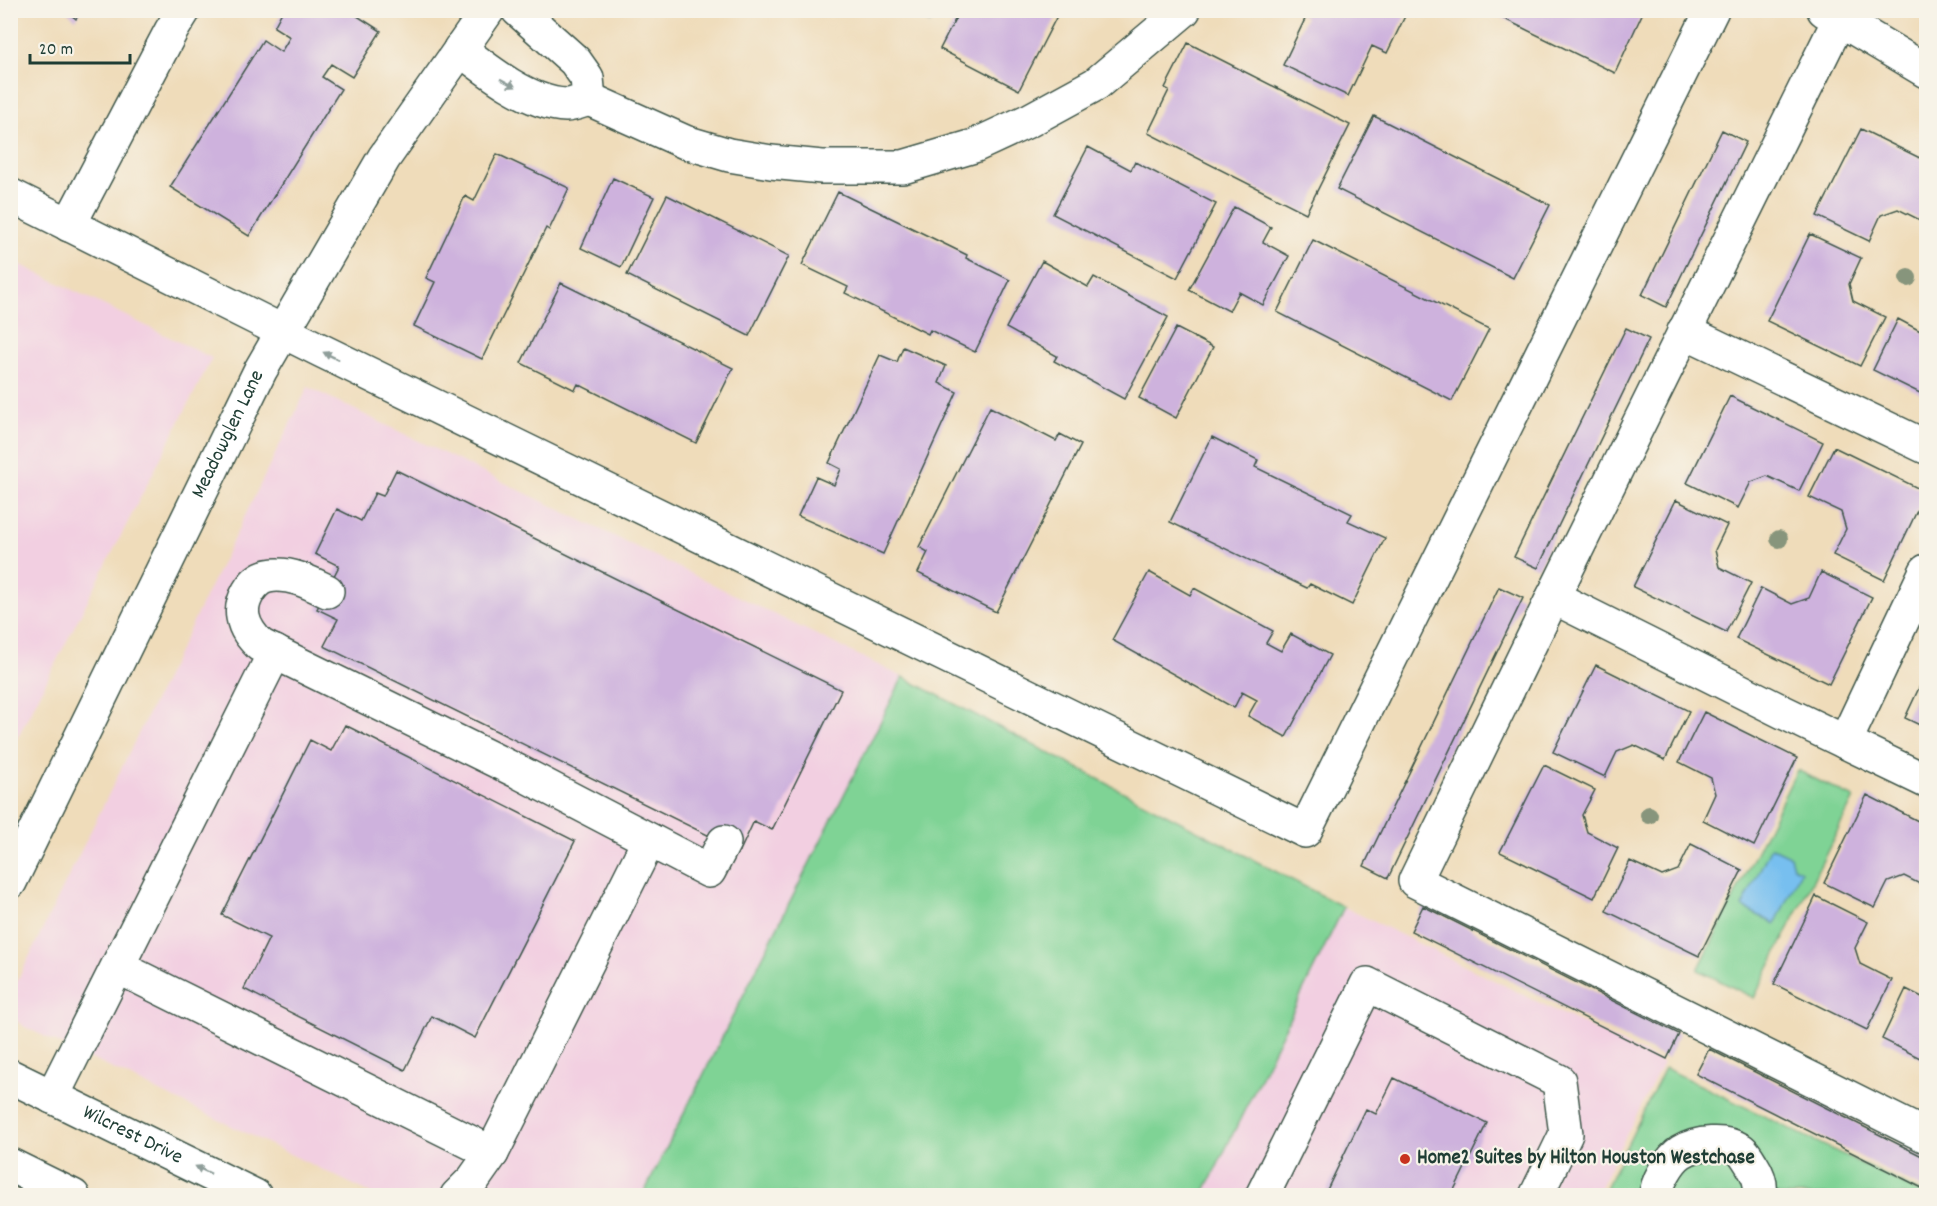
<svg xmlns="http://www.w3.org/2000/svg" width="1937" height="1206" font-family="Dekko,sans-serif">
<rect width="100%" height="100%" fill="#f7f3e8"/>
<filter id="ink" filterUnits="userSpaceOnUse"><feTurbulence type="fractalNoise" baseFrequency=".0167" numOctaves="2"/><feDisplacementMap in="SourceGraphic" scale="12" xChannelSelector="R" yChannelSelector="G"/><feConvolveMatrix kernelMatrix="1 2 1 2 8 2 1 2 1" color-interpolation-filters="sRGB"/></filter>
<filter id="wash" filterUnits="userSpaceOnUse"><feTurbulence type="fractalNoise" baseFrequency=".008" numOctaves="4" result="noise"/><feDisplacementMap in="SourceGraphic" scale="24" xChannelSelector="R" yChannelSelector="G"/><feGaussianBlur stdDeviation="1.35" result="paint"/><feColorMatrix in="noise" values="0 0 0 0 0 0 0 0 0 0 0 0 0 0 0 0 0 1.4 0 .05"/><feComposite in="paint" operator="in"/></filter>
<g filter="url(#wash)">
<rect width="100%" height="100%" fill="#efdcba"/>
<!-- built -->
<path fill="#f2cfe1" d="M11,260L212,358L11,750Z
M308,387L903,677L643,1195H375L25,1027L13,1018L10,996Z
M1344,907L1663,1063L1596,1195L1203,1196Z"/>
<!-- green -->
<path fill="#7fd395" stroke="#4f8864" stroke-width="1.5" d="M903,677L1344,907L1203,1195H643Z
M1797,770L1854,798L1754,998L1698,970Z
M1665,1068L1926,1195L1602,1196Z"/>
<!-- water -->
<path fill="#77bfef" stroke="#4b7e92" stroke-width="1.5" d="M906,11H936L930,23Z
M1771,847L1790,856L1793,867L1801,871L1775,924L1742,907Z"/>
<g id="blocks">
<!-- building -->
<path fill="#ceb2dd" d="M65,10H82L76,19Z
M283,10H348L381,31L352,77L331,64L322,77L341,89L249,236L170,187L263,40L281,52L290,37L274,27Z
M960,10H1060L1019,90L940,49Z
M1300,10H1408L1387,53L1372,46L1348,96L1283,65L1306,17L1298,13Z
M1486,10H1644L1615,73Z
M1188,43L1350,125L1306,213L1148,133L1169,90L1165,88Z
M1374,116L1550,205L1513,278L1337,189Z
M1861,129L1926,161V223L1898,209L1881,215L1869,241L1817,216Z
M1722,130L1746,142L1666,307L1642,295Z
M1088,147L1131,170L1135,162L1216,204L1177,278L1053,214Z
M497,154L569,188L549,230L546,228L482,359L414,326L435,282L426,278L465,196L474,201Z
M613,178L654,197L621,267L581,248Z
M838,192L967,255L966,258L1010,280L975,352L930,330L928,334L845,293L848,287L802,265Z
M667,195L789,256L749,336L627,275Z
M1234,207L1271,227L1263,242L1289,256L1263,305L1239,292L1229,311L1189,290Z
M1810,234L1861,258L1849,284L1853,301L1885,317L1860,366L1767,321Z
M1313,240L1489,329L1452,401L1277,312Z
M1042,261L1088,287L1094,277L1168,317L1124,399L1054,361L1057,356L1006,328Z
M561,283L733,368L696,443L578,384L575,390L521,363Z
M1898,319L1926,334V396L1873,370Z
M1176,328L1213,347L1176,418L1139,398Z
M1626,328L1649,339L1538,568L1514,557Z
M903,347L946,366L939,383L957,392L883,554L798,516L816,477L834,485L841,469L829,463L880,355L897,362Z
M1730,396L1823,442L1799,491L1767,476L1751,482L1738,508L1687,483Z
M990,407L1056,441L1060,434L1081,445L996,612L918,573L928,552L919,547Z
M1212,437L1258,460L1255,467L1352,514L1348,521L1385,538L1352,605L1310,584L1307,588L1170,522Z
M1834,447L1926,492L1884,580L1833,555L1846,529L1841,512L1809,497Z
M396,470L841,690L772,830L754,821L740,851L324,646L338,619L317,609L339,566L315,554L337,509L361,521L375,493L383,496Z
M1676,500L1727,525L1715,550L1719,567L1751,583L1726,632L1633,587Z
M1149,572L1190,595L1194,588L1273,631L1266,643L1281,651L1291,634L1330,655L1286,737L1248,716L1257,700L1242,692L1234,708L1112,640Z
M1821,572L1872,597L1829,684L1736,639L1761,588L1792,604L1809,598Z
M1499,587L1523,598L1388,878L1364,866Z
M1596,665L1689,711L1665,760L1634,745L1617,752L1605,777L1553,752Z
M1926,673V728L1905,718Z
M1704,712L1797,758L1754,846L1703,820L1715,794L1711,778L1679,762Z
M345,725L575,841L475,1038L432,1016L405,1070L244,989L269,938L222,915L310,740L331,751Z
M1544,765L1595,790L1582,815L1587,832L1618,848L1594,898L1500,852Z
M1867,795L1926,825V887L1904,876L1888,882L1875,908L1824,883Z
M1691,844L1742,870L1699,956L1606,911L1630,861L1662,876L1678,870Z
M1816,896L1868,922L1855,948L1860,964L1892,980L1867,1030L1774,984Z
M1423,906L1679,1034L1667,1059L1411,931Z
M1906,989L1926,999V1061L1882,1039Z
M1709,1049L1926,1158V1190L1696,1074Z
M1394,1078L1487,1123L1451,1196H1324L1366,1109L1376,1114Z"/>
</g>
</g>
<g filter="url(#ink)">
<use href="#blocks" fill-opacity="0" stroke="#3e5548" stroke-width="1.5"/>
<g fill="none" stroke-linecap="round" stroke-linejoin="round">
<defs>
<g id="minor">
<path d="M1824,10L1926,71"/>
<path d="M1839,20L1553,597L1415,881L1926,1136"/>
<path d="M460,49C488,71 530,104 566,105C573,105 582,101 589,99L587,78L575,61L518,10"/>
<path d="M589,99L685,142L729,155L771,162L822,167H903L974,146L1030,120L1096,84L1184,10"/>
<path d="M10,195L322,351L1305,831L1712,10"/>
<path d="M69,225L171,31L184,10"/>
<path d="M1684,331L1926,447"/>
<path d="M327,591C309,582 289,572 268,576C252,579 240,602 243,617C245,629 252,637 260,645L519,772L709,871L724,842"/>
<path d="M1553,597L1783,712L1926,781"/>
<path d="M1845,742L1926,571"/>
<path id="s1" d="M10,882L260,371L384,158L488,10"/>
<path d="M118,967L492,1153"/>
<path d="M52,1097L275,652"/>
<path d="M457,1196L473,1180L492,1153L649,840"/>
<path d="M1262,1196L1367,984L1559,1081L1566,1134L1536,1196"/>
<path d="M1656,1196C1656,1183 1670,1159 1681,1152C1697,1142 1725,1140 1741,1150C1745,1153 1749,1160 1752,1165C1758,1174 1762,1184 1760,1196"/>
</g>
<g id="major">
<path id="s2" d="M10,1076L255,1196"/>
<path d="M10,1165L73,1196"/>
</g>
</defs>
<!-- minor casing -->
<use href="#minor" stroke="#3e5548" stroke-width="36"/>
<!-- major casing -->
<use href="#major" stroke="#3e5548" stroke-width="36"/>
<!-- minor -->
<use href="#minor" stroke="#fff" stroke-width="33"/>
<!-- major -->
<use href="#major" stroke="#fff" stroke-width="33"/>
</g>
<!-- trees -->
<g fill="#87957b">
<circle cx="1908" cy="278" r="9"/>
<circle cx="1779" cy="539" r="9"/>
<circle cx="1649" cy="815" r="9"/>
</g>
<!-- one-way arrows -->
<defs><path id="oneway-solid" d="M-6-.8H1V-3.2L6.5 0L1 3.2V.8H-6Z" transform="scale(1.5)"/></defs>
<g fill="#8f9e9a">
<use href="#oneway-solid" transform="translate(508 83) rotate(28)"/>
<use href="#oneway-solid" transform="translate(331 356) rotate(-154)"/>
<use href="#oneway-solid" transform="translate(203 1170) rotate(-154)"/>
</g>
</g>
<!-- markers -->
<circle fill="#c8321e" stroke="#f7f3e8" stroke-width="2" cx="1405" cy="1159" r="6"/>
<g text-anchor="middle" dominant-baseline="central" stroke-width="4.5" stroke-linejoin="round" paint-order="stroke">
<!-- street labels -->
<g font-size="21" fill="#1f3d34" stroke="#f7f3e8">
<text stroke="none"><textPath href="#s1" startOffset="498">Meadowglen Lane</textPath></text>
<text stroke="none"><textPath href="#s2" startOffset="136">Wilcrest Drive</textPath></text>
</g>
<!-- poi labels -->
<g font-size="21" font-weight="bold" fill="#1f3d34" stroke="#f7f3e8" text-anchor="start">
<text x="1417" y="1159">Home2 Suites by Hilton Houston Westchase</text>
</g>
</g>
<!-- margin -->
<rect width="1937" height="1206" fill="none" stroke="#f7f3e8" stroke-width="36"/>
<!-- scale -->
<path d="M30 54v9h100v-9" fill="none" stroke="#1f3d34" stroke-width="3"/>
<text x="39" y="54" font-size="18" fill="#1f3d34" stroke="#f7f3e8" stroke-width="4.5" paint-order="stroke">20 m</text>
</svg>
